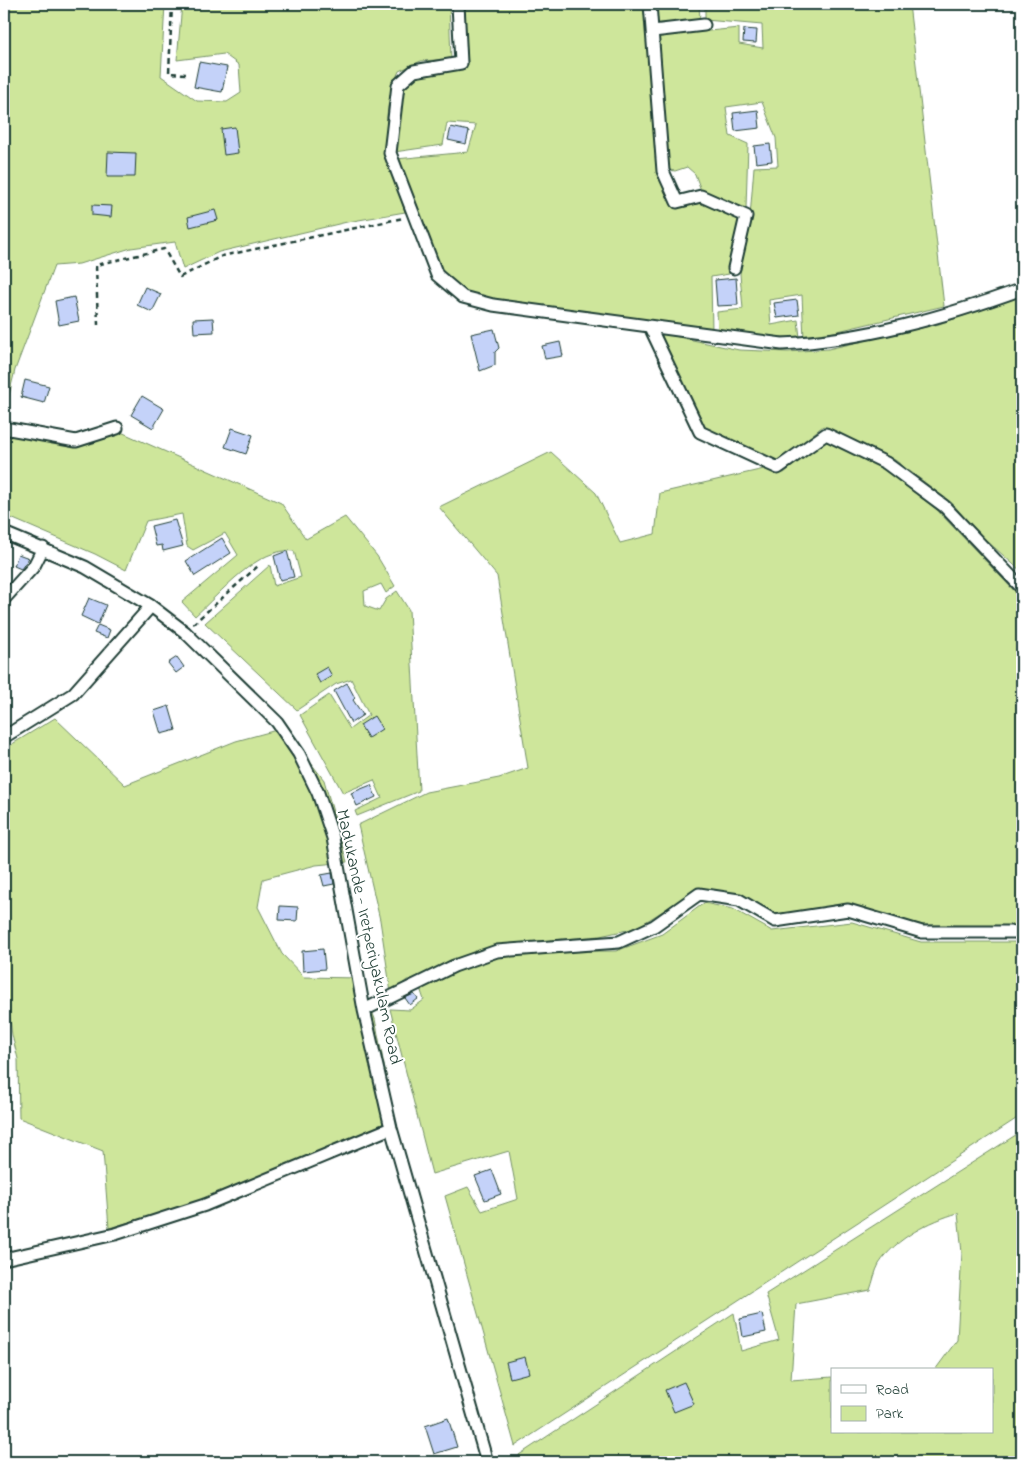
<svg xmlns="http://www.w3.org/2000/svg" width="1026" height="1466" font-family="'Indie Flower',sans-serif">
<rect width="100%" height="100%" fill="#fff"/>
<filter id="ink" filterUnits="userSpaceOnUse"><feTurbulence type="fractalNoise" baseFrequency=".02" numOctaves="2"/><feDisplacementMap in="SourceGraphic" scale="10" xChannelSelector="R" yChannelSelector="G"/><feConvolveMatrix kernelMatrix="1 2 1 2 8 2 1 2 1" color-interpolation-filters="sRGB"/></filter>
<g filter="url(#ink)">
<!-- green -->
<path fill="#cee69b" stroke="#769268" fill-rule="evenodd" d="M4,4H165L161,76L197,101L227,102L241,93L239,65L224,54L177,60L182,4H449L451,59L421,61L399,71C376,120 389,163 405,212L347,222L219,252L183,269L175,242L131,248L79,264L54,266L15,370L4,416Z
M464,4H645L657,174L678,207L700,201L740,218L729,274L711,277L712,331L495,299L468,293L441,271L396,159L468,152L476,125L447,123L443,145L394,152L403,87L417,75L468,65Z
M656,4H699L700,20L658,27Z
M730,4H909L944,306L804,339L802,295L769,300L771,325L798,320L800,338L718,333L717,312L743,309L740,274L750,217L754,167L778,166L776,138L762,102L726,107L730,136L748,144L746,208L702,193L695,174L687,167L675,171L669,170L659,36L739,28V44L763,48L762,25L705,20V8L730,7Z
M1022,296V572L977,532L952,503L895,460L823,426L779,462L704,427L660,333L739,350L788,352L828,349L939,324Z
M121,432L281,503L306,539L345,517L377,556L395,586L386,593L381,584L364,591L365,606L379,611L386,599L397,591L409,610L419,791L357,816L355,811L382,798L374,780L343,793L300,715L329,695L350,729L369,715L351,679L336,684L297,710L205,623L270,565L274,586L301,577L294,551C258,546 220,594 195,616L182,602L238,555L225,533L193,550L187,546L182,514L146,521L126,570L95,554L4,515V433L75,445Z
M826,439L884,469L937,510L1022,599V926L923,925L847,906L775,916L696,890L636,928L600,936L529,942L497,948L427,977L407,980L391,993L380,920L358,825L426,792L499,778L528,768L497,576L439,507L551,452L596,493L620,543L655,534L660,493L764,469L784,473Z
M55,718L125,785L236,741L284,728L324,780L347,862L316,865L263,879L258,907L282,954L304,977L359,978L375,1019L395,1121L188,1205L109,1228L103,1151L19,1118L18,1059L12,1035L4,976V749Z
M704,903L733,909L772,931L852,922L921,942H1022V1115L515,1446L445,1196L468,1187L482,1211L518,1199L509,1151L432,1174L390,1009L410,1010L424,1000L420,988L454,968L498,952L616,951L662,934Z
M1022,1131V1462H521L519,1455L734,1313L741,1351L779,1340L766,1294ZM958,1213L962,1253L957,1340L935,1370H992V1432H832V1377L791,1380L796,1304L870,1290C873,1282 875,1271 879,1264C896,1238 930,1221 958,1213Z"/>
<!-- building -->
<path fill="#c4d2f9" stroke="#1f3d34" d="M744,29L757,30L756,43L743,42Z
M199,62L227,67L222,92L194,87Z
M758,110L760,128L735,131L733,113Z
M235,127L238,153L224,155L221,129Z
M451,127L469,131L466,144L448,140Z
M770,144L772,161L756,163L754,146Z
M108,152L136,153L135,177H107Z
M92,205L112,206L111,217L92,215Z
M215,210L218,220L190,227L188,217Z
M736,278L738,305L717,306L715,280Z
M145,287L161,294L152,312L137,305Z
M74,297L79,321L59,325L55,301Z
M797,300L799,315L777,318L774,303Z
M213,318L214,332L194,333L193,319Z
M494,329L499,348L495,352V365L480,371L471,334Z
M560,342L563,356L545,359L542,346Z
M25,380L49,386L44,403L21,397Z
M142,396L164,409L153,428L131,415Z
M232,428L253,435L246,454L225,447Z
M175,520L183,546L163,551L162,545L156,546L151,526Z
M222,538L231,553L195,576L186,561Z
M287,551L294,577L280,580L274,556Z
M18,554L29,558L21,569L14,566Z
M89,598L106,605L98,624L81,616Z
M98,625L110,630L107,638L94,633Z
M177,657L184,667L176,673L168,663Z
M327,667L332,676L320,683L315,674Z
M347,683L355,698L353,700L363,715L351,723L334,691Z
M169,706L176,730L161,734L154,711Z
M374,716L382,729L368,738L360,725Z
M371,785L376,797L357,806L351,793Z
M332,873L334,884L324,886L321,875Z
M280,906L298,907L297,921L279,920Z
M323,949L325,969L303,971L302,951Z
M414,994L418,999L410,1005L405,998Z
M492,1170L501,1194L485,1200L475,1176Z
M762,1314L766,1332L743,1337L740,1319Z
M525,1357L529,1373L510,1378L506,1362Z
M684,1382L694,1404L674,1412L665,1390Z
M448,1418L457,1447L434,1454L425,1426Z"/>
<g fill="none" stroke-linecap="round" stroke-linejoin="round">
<defs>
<path id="minor" d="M458,4L461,63L414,71L398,85L390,153L437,275L463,297L493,305L782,344C864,340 945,317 1022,289
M650,4L663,171L677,202L701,196L746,216L734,268
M653,31L704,25
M650,327L700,432L778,468L826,434L886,463L944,506L1022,588
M4,428L76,441L117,428
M4,533L85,567L151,606L185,632L277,722L299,754L318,793L333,838L364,1010L391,1128L487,1462
M4,599L34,566L43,548
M4,737L73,694L151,606
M364,1010L454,966L497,951L619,942L654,926L699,894L739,900L775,921L848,910L922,932H1022
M4,1259L115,1234L205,1205L391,1128"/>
</defs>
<!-- minor casing -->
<use href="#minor" stroke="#1f3d34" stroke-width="15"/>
<!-- path -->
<path stroke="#1f3d34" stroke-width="2.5" stroke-dasharray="5 4" stroke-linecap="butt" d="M172,4L169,73L186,74
M98,325L96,265L164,249L180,277L222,256L403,218
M193,624L258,566"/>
<!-- minor -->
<use href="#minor" stroke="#fff" stroke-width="11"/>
</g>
</g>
<g text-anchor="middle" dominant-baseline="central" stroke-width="4" stroke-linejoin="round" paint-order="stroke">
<!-- street labels -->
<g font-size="18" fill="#1f3d34" stroke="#fff">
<text transform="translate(368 937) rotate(78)">Madukande - Iretperiyakulam Road</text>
</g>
</g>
<!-- margin -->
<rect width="1026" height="1466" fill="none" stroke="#fff" stroke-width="20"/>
<rect x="10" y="10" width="1006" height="1446" fill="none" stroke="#1f3d34" stroke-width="2" filter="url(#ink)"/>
<!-- legend -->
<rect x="831" y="1368" width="162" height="65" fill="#ffffff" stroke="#a5b1ae"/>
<rect x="841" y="1385" width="25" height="8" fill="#ffffff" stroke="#a5b1ae"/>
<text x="876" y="1394" font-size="15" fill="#1f3d34">Road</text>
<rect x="841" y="1406" width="25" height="15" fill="#cee69b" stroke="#a5b1ae"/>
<text x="876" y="1418" font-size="15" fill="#1f3d34">Park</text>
</svg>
